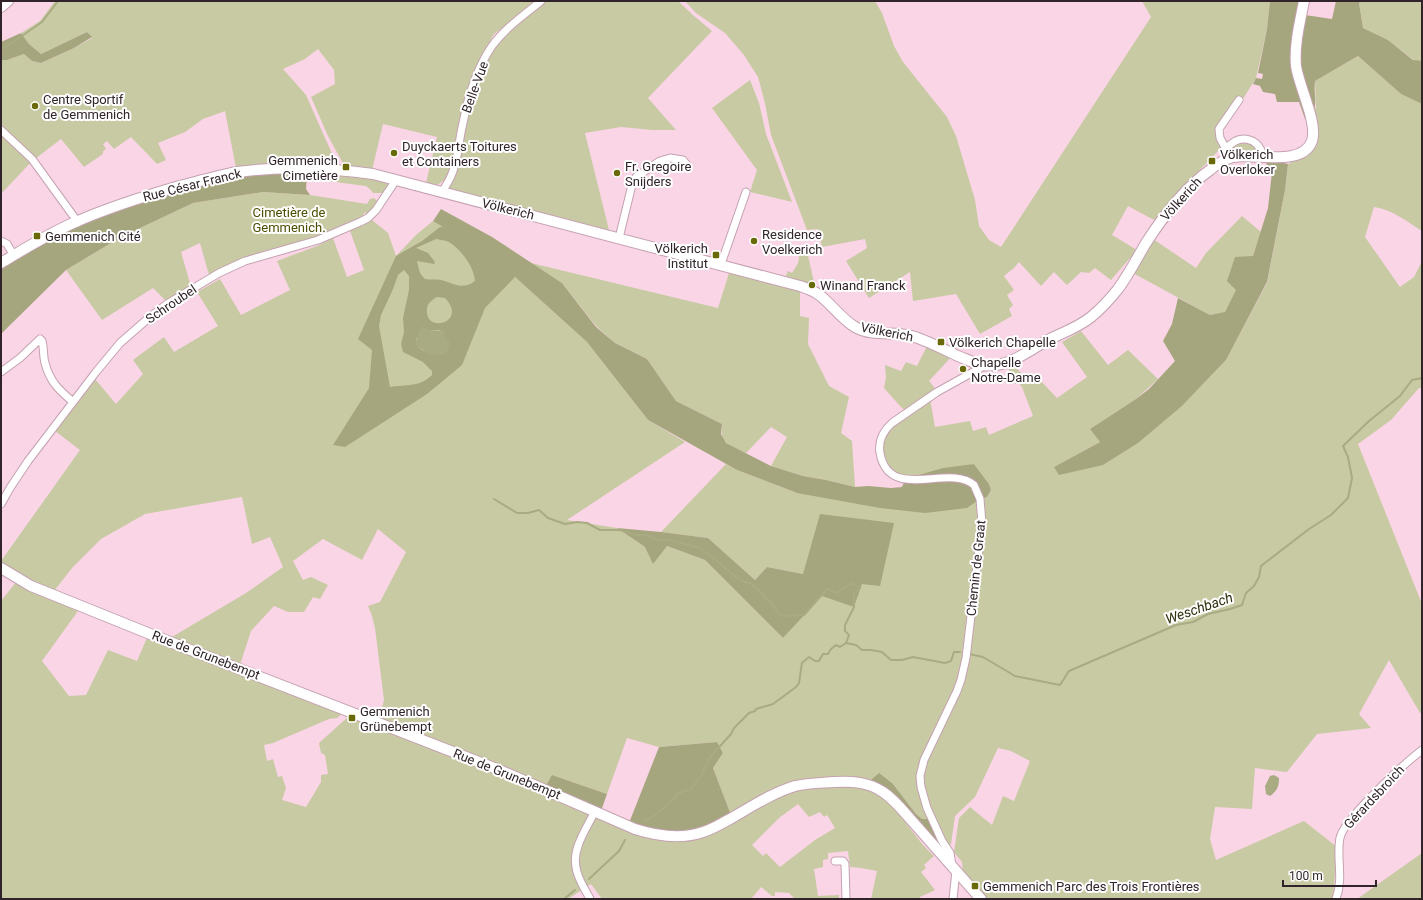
<svg xmlns="http://www.w3.org/2000/svg" width="1423" height="900" font-family="Roboto,sans-serif">
<rect width="100%" height="100%" fill="#fad5e6"/>
<!-- green -->
<path fill="#c8caa3" fill-rule="evenodd" d="M55,1H538L494,34L483,53L469,89L448,175L443,181L436,186L426,183L437,137L383,124L372,170L344,165L328,136L311,97L335,84L334,70L318,49L305,59L283,69L306,95L337,165L268,166L236,168L225,111L203,119L185,132L158,143L166,160L157,164L131,137L114,149L107,141L103,144L106,149L103,151V154L84,167L61,139L35,159L1,128V60H7L24,54L32,61L41,63L74,48L92,38L87,32L41,54L29,44L21,33L40,21Z
M544,1H678L694,16L712,31L648,98L676,130H652L621,127L585,133L609,230L447,189C460,138 472,74 506,33C515,22 533,10 544,1Z
M685,1H875L882,13L894,46L903,62L947,117L956,136L975,200L979,226L989,240L1001,247L1151,17L1142,1H1270L1267,29L1256,78L1241,102L1216,129C1214,136 1221,142 1220,149L1170,201L1154,220L1128,206L1112,235L1137,250L1111,280L1095,268L1089,273L1081,272L1067,285L1054,272L1041,286L1019,262L1014,268L1004,276L1014,290L1007,295L1013,305L1009,309L1012,316L980,334L956,294L913,301L910,272L869,298L846,261L867,248L865,239L822,247L818,229L807,230L771,135L765,103L758,77L744,55L725,33L696,13Z
M1362,1H1422V61H1415L1388,40L1363,28L1359,3Z
M1358,56L1401,94L1422,104V231C1408,222 1391,209 1374,207L1365,237L1400,287L1414,277L1422,261V388H1419L1391,420L1358,444L1422,604V712L1420,713L1389,660L1359,714L1371,728L1317,734L1287,772L1255,768L1252,809L1215,807L1210,839L1216,860L1304,821L1337,847L1333,899H984L963,873L962,862L954,852L959,818L970,807L992,825L1003,796L1014,801L1030,761L1011,751L998,748L975,797L955,816L951,844L949,846L931,808L925,793L923,776L929,755L967,670L970,652L972,627L985,529L984,508L983,499L987,497L991,490L989,484L974,464C959,467 944,470 929,473C923,474 916,477 911,477C891,476 878,456 885,437C888,427 901,420 909,414L901,407L884,388L886,377L885,365L901,371L906,362L917,366L929,342L954,354L929,381L939,393L930,399L935,427L970,421L973,431L986,427L989,435L1033,416L1022,387L1019,383L1015,384L1008,367L1016,364L1018,370L1030,381L1037,377L1057,398L1087,377L1062,342L1081,331L1108,365L1128,350L1158,379L1136,399L1090,429L1100,442L1054,467L1103,465L1137,443L1182,406L1226,360L1267,283L1285,190L1288,164L1307,154L1313,113L1316,107L1315,81Z
M750,80L759,103L766,134L792,202L750,192L757,170L712,108Z
M1,134L32,161L1,194Z
M1246,141L1257,149L1258,153L1230,154L1228,149L1235,144Z
M314,172H325L342,176L357,177L369,176L388,182V185L384,193H373L370,189L366,186L312,179Z
M263,192L310,195L367,204L370,199L374,198L377,201L376,205L368,215L365,212L362,218C339,228 315,239 290,246C262,253 234,259 209,275L200,243L181,252L191,287L166,301L153,288L102,320L66,270L121,237L193,203Z
M1242,216L1261,232L1253,256L1225,313L1210,315L1133,273L1153,239L1196,268L1206,253Z
M372,220L388,233L396,256L416,235L433,221L444,227L515,277L587,342L648,420L685,442L567,520L617,528L645,547L667,546L705,560L783,638L822,595L854,606L803,574L767,567L755,580L708,538L661,532L726,464L737,470L797,493L977,501L980,521L963,661L959,677L953,692L921,761L918,787L928,819H922L916,814L893,784L870,781H806L731,815L713,768L723,753L717,742L659,747L627,738L607,794L552,775L636,834L733,822L778,798L796,791L830,786L850,784L872,789L890,803L923,845L934,856L924,865L926,868L921,872L935,890L920,897L919,899H871L877,871L861,868L850,867L848,851L828,853V859L823,860V867L814,869L818,896L839,895V899H795L789,893L775,892V896H772L761,887L751,899H602L591,884L568,899H1V601L20,577L1,565V561L80,450L55,431L95,379L116,404L143,374L133,360L164,337L174,352L218,326L197,292L220,279L241,315L290,290L277,261L317,246L333,238L347,277L364,270L350,231ZM242,497L252,544L270,537L283,567L246,593L172,637L150,631L137,661L108,650L86,695L69,696L42,661L83,604L54,591L72,568L101,539L145,514ZM378,529L406,552L380,602L368,606L372,616L375,628L384,700L379,720L370,726L349,716L319,743L321,753L325,755L328,774L321,775V782L306,807L282,800L286,788L282,776L278,777L273,759L267,761L264,745L273,743L329,719L337,718L342,714L240,665L251,631L274,606L288,612H304L313,597L320,599L328,585L311,577L303,580L293,561L323,539L362,560ZM798,804L809,817L820,812L824,817L827,815L835,828L815,840L780,867L766,853L763,856L752,845L779,818Z
M807,251L814,282L810,284L786,276L788,271L792,273C796,267 801,261 798,254Z
M531,263L718,308L730,270L800,289V316L809,318L808,344L829,386L849,397L841,433L852,441L855,487L826,480L803,476L771,466L787,437L771,427L746,453C729,445 720,445 722,424L676,401L647,359L615,343L596,326L562,283Z
M1422,853V899H1357Z"/>
<!-- forest -->
<path fill="#a5a67d" fill-rule="evenodd" d="M1270,1H1307L1305,15L1332,19L1336,1H1362L1359,3L1363,28L1388,40L1413,60L1422,61V104L1401,94L1358,56L1315,81C1313,98 1320,105 1308,119H1305L1299,102H1277L1275,94L1263,92L1260,86L1253,84L1256,78L1262,79L1263,74L1258,73L1267,29Z
M87,32L92,37L74,48L41,63L32,61L24,54L7,60H1V42L21,33L29,44L41,54Z
M1266,159L1288,164L1285,190L1267,282L1226,360L1182,406L1138,443L1103,465L1059,475L1054,467L1100,442L1090,429L1136,399L1149,389L1175,361L1163,341L1172,324L1178,298L1210,315L1225,312L1236,290L1227,281L1235,257L1253,256L1268,208L1272,172L1267,167Z
M304,172L307,175L306,189L310,195L263,192L193,203L121,237L66,270L1,334V267L60,234L107,213L145,200L245,174Z
M441,209L492,237L562,283L596,327L615,343L647,359L676,401L722,424L721,434L726,443L771,466L803,476L826,480L855,487L868,486L891,488L902,487L907,476L912,477L943,468L974,464L989,484L991,490L987,497L977,501L967,508L925,513L880,508L797,493L737,470L648,420L587,342L515,277L485,308L462,365L427,394L345,447L333,445L369,388L372,350L358,339L396,256L422,241L440,227H443L433,221ZM436,239C440,240 445,240 449,242C461,249 474,267 475,281C462,291 454,283 441,280C436,279 430,280 425,279C419,274 419,269 417,261L434,264L435,262L428,253L416,248ZM404,270L409,276V290L403,318L404,332L401,344L403,352L423,362L432,371V375C418,388 407,384 390,387L379,326L381,315L393,289L398,275ZM437,297L445,298C468,322 427,333 427,312C426,305 430,301 437,297ZM428,330H440L444,336L423,351L417,345L416,338Z
M820,514L894,523L880,586L862,584L854,607L822,596L783,638L705,560L667,546L653,564L645,547L617,528L661,532L708,538L755,580L767,567L803,574Z
M717,742L723,753L713,768L731,815L694,832L664,834L629,823L659,747Z
M879,773L893,784L916,814L922,819H928L946,852L870,781Z
M552,775L607,794L601,811L546,786Z"/>
<!-- water -->
<path fill="#a9ab82" d="M423,326L428,330L444,331V336L449,341V348L445,354L430,355L416,345C416,337 418,332 423,326Z
M1274,775L1279,778C1279,787 1277,791 1270,796L1266,794L1265,786L1270,776Z"/>
<g fill="none" stroke-linecap="round" stroke-linejoin="round">
<!-- stream -->
<path stroke="#a9ab82" stroke-width="2" d="M1,48L6,47L42,22L58,1
M494,499L517,513H528L539,510L548,518L565,524L577,522L587,523L600,530H620L636,535H647L658,540H670L700,548L713,558L736,577L745,582L750,583L761,592L782,616L804,615L827,589L837,593L851,583L860,588L854,594V607L845,625V631L849,635L846,643
M969,654L983,657L1015,676L1060,685L1069,671L1176,625L1193,622L1208,614L1230,609L1242,605L1246,593L1254,586L1259,577L1261,566L1309,529L1331,515L1348,498L1352,478L1348,457L1343,446L1369,421L1400,396L1412,380L1422,378
M644,821L654,816L673,800L679,793L691,789L701,776L711,756L731,734L734,728L749,713L755,711L756,709L773,704L796,687L799,683L802,663L809,657L815,661H819L823,654H828L831,649L836,645L840,647L846,643L856,645L862,650H871L882,652L891,660H902L913,657L945,663L951,661L954,652H960
M589,879L619,851L625,840
M564,899L575,890"/>
<defs>
<path id="street" d="M1,130L32,159L77,221
M1226,149L1220,138L1219,129L1239,100
M1227,159L1226,149C1239,133 1258,137 1263,156
M442,192C445,187 449,181 451,176C458,162 459,138 463,123C468,97 477,68 492,46C505,28 524,15 541,1
M619,238L632,185L636,177L660,161L670,158L683,160L687,165
M1,241L7,244L14,256
M721,264L746,192
M1,372L20,358L40,339L42,341C44,348 43,356 45,363C50,382 59,390 73,402
M1,504L10,488L28,461L96,372L120,343L151,316L167,304L219,273L245,261L318,240L360,222L368,218L376,210L396,180
M835,861H843L845,864L846,899
M952,865L950,853L942,841L927,808L921,787L920,776L924,760L957,691L961,680L966,658L982,523L980,499L974,485C949,463 889,503 880,453C878,441 883,431 892,423L937,392L984,366
M590,899C585,889 577,878 576,867C572,848 587,828 595,811
M953,899L956,871
M1336,899C1344,877 1336,858 1340,838C1343,820 1405,763 1422,750"/>
<path id="secondary" d="M1,7L8,1
M1,263C26,248 51,232 78,221C110,207 142,197 176,187C196,182 217,176 237,172C282,166 329,168 373,174L800,286C806,288 812,290 818,294C831,303 840,318 855,327C872,337 894,331 912,336C928,341 943,349 958,356C966,359 975,364 984,365C1010,369 1032,347 1054,337C1067,331 1080,326 1091,317C1101,309 1110,299 1118,289C1129,274 1137,258 1146,243C1162,218 1186,187 1210,170C1217,164 1225,159 1233,157C1255,153 1303,167 1312,141C1318,123 1299,87 1296,66C1294,45 1300,22 1304,1
M1,568L31,586L51,594L170,642L497,769L635,829C657,836 680,840 703,832C713,829 722,823 730,819C751,807 772,793 795,786C808,783 821,783 834,782C852,781 868,782 883,792C895,800 904,812 913,822C936,848 958,873 981,899"/>
</defs>
<!-- street casing -->
<use href="#street" stroke="#c5a1b1" stroke-width="9"/>
<!-- secondary casing -->
<use href="#secondary" stroke="#c5a1b1" stroke-width="12"/>
<!-- street -->
<use href="#street" stroke="#fff" stroke-width="7"/>
<!-- secondary -->
<use href="#secondary" stroke="#fff" stroke-width="10"/>
</g>
<!-- markers -->
<g fill="#696a07" stroke="#fff" stroke-width="1.5">
<circle cx="35" cy="106" r="4"/>
<circle cx="394" cy="153" r="4"/>
<rect x="1208" y="157" width="8" height="8" rx="2"/>
<rect x="342" y="163" width="8" height="8" rx="2"/>
<circle cx="617" cy="173" r="4"/>
<rect x="33" y="232" width="8" height="8" rx="2"/>
<circle cx="754" cy="241" r="4"/>
<rect x="712" y="251" width="8" height="8" rx="2"/>
<circle cx="812" cy="285" r="4"/>
<rect x="937" y="338" width="8" height="8" rx="2"/>
<circle cx="963" cy="369" r="4"/>
<rect x="348" y="714" width="8" height="8" rx="2"/>
<rect x="971" y="882" width="8" height="8" rx="2"/>
</g>
<g text-anchor="middle" dominant-baseline="central" stroke-width="4" stroke-linejoin="round" paint-order="stroke">
<!-- street labels -->
<g font-size="13" fill="#302329" stroke="#fff">
<text transform="translate(475 87) rotate(-70)">Belle-Vue</text>
<text transform="translate(192 185) rotate(-14)">Rue César Franck</text>
<text transform="translate(1181 199) rotate(-48)">Völkerich</text>
<text transform="translate(508 209) rotate(14)">Völkerich</text>
<text transform="translate(171 304) rotate(-34)">Schroubel</text>
<text transform="translate(887 332) rotate(11)">Völkerich</text>
<text transform="translate(976 568) rotate(-84)">Chemin de Graat</text>
<text transform="translate(206 655) rotate(21)">Rue de Grunebempt</text>
<text transform="translate(507 774) rotate(22)">Rue de Grunebempt</text>
<text transform="translate(1374 797) rotate(-47)">Gérardsbroich</text>
</g>
<!-- poi labels -->
<g font-size="13" fill="#302329" stroke="#fff" text-anchor="start">
<text x="43" y="99">Centre Sportif<tspan x="43" dy="15">de Gemmenich</tspan></text>
<text x="402" y="146">Duyckaerts Toitures<tspan x="402" dy="15">et Containers</tspan></text>
<text x="1220" y="154">Völkerich<tspan x="1220" dy="15">Overloker</tspan></text>
<text x="338" y="160" text-anchor="end">Gemmenich<tspan x="338" dy="15">Cimetière</tspan></text>
<text x="625" y="166">Fr. Gregoire<tspan x="625" dy="15">Snijders</tspan></text>
<text x="762" y="234">Residence<tspan x="762" dy="15">Voelkerich</tspan></text>
<text x="45" y="236">Gemmenich Cité</text>
<text x="708" y="248" text-anchor="end">Völkerich<tspan x="708" dy="15">Institut</tspan></text>
<text x="820" y="285">Winand Franck</text>
<text x="949" y="342">Völkerich Chapelle</text>
<text x="971" y="362">Chapelle<tspan x="971" dy="15">Notre-Dame</tspan></text>
<text x="360" y="711">Gemmenich<tspan x="360" dy="15">Grünebempt</tspan></text>
<text x="983" y="886">Gemmenich Parc des Trois Frontières</text>
</g>
<!-- park labels -->
<g font-size="13" fill="#4d4d03" stroke="#fff">
<text x="289" y="212">Cimetière de<tspan x="289" dy="15">Gemmenich.</tspan></text>
</g>
<!-- water labels -->
<g font-size="14" font-style="italic" fill="#2e2f0c" stroke="#fff">
<text transform="translate(1199 608) rotate(-19)">Weschbach</text>
</g>
</g>
<!-- border -->
<rect width="1423" height="900" fill="none" stroke="#302329" stroke-width="4"/>
<!-- scale -->
<path d="M1283 880v6h93v-6" fill="none" stroke="#302329" stroke-width="2"/>
<text x="1289" y="880" font-size="12" fill="#302329" stroke="#ffffff" stroke-width="3" paint-order="stroke">100 m</text>
</svg>
